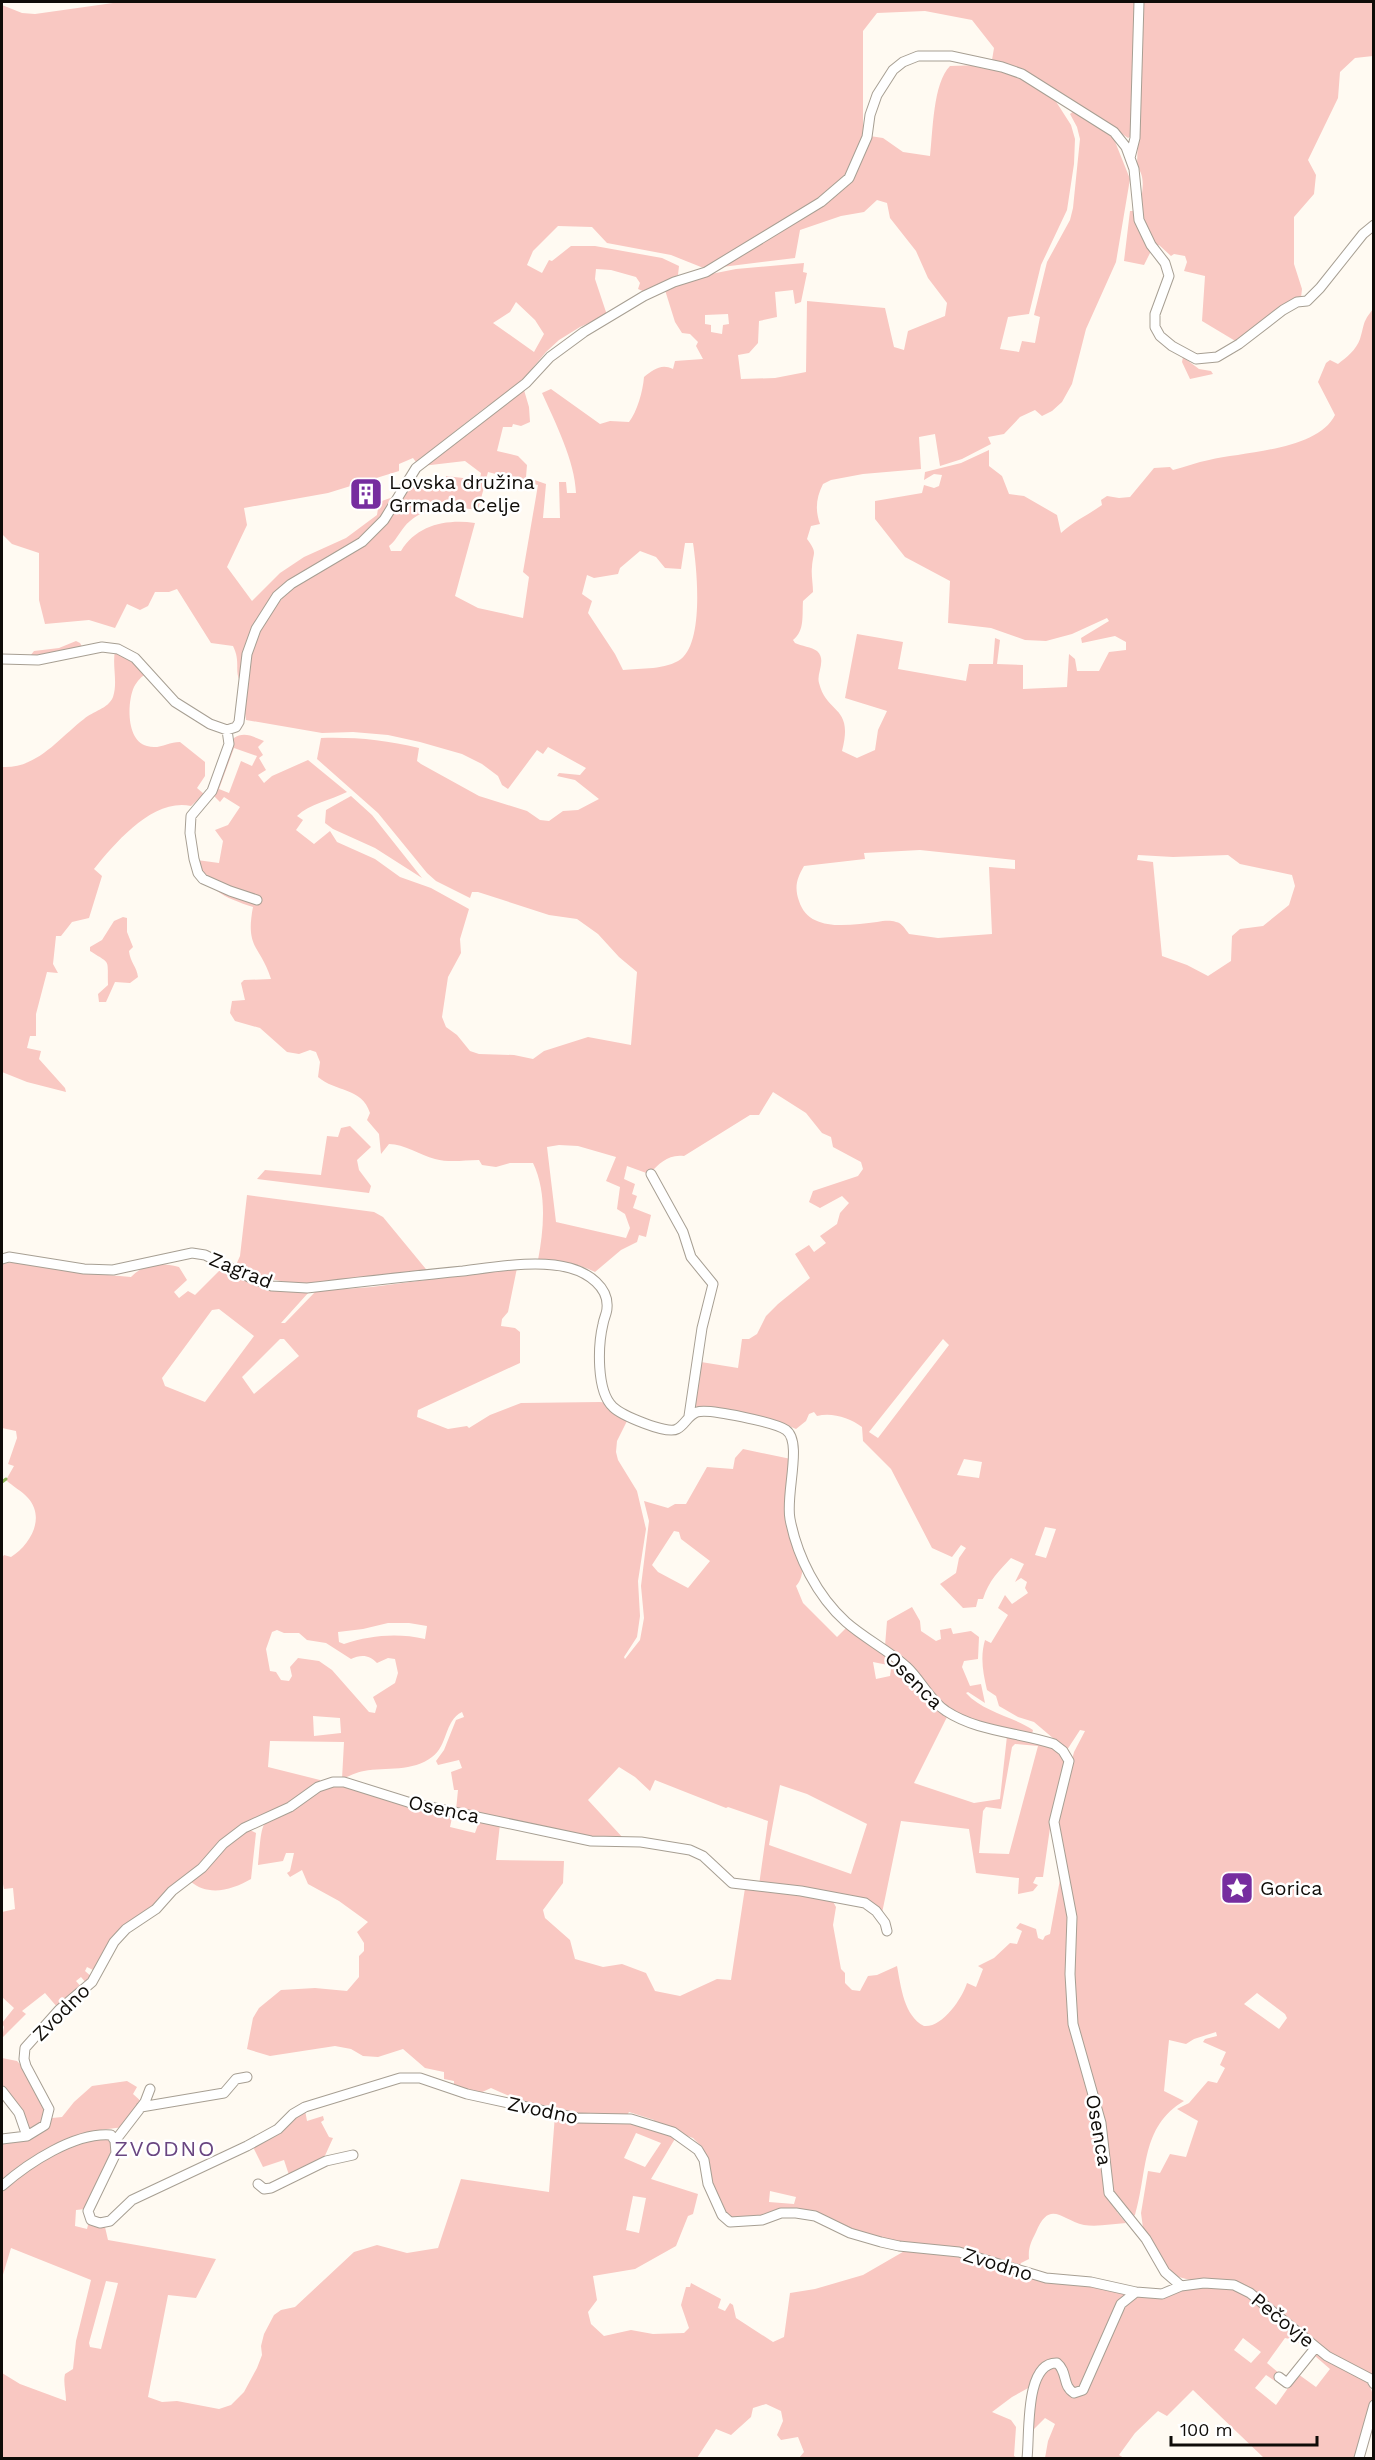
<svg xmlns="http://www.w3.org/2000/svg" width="1375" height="2460" font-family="'Work Sans',sans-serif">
<rect width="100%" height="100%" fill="#fffaf2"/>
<!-- green -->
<path fill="#f9c8c2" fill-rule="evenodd" d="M120,2H1136L1133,135L1128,138L1065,95H1057L1024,72L992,60L994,48L972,20L925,11L877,13L863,31V135L883,138L903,152L930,156C933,131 933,83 950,66L980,65L1018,76L1055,100L1071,125L1075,139L1074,164L1067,210L1041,265L1029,314L1008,317L1000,349L1019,352L1022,341L1035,343L1040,317L1034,315L1047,262L1070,220L1073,208L1080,139L1077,127L1070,114L1075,110L1112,134L1130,179L1116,262L1086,329L1072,384L1062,402L1052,411L1042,416L1035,410L1020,417L1004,434L988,437L991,444L962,459L940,466L935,434L919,437L921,469L863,474L831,480L823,484C816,498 815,510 820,524L811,526L807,539C818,554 813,551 812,567C811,574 813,584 813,592L803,601C802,615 805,631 793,640L795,643C801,646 812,647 817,651C827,660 816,673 819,683C827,715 854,705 842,751L857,758L875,750L878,730L887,711L845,698L857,634L903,642L898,669L966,681L969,664H993L995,638L1000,640L997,664L1023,665V689L1067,687L1069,654L1075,659L1077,671H1099L1109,652L1126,650V642L1115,636L1082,643L1081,638L1109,621L1107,618L1072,634L1046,641L1025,640L991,628L948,623L950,581L905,557L875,519V501L922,493L924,485L934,488L939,486L942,475L934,474L924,480L925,472L961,463L989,450V466L1002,476L1009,494L1024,496L1057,515L1061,533C1074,521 1088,515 1102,505L1101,500L1107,496L1119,498L1130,497L1154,468L1170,467L1173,470C1185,467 1197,462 1209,460C1244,452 1318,450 1335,415L1318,382L1326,363L1330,360L1338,364C1347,357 1356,350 1360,339C1365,323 1362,323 1373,309V2375L1328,2354L1246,2287L1190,2280L1175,2276L1165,2268L1143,2228L1141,2213L1148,2171L1160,2173L1170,2154L1186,2157L1198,2121L1177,2109L1189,2103L1208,2081L1217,2083L1225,2068L1220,2065L1226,2052L1203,2042L1205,2039L1217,2036L1216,2032L1194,2039L1186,2044L1169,2040L1164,2091L1184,2101C1140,2127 1148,2172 1135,2215L1132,2217L1119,2206L1117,2212L1126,2223C1113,2224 1097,2227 1084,2225C1061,2220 1050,2199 1036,2232C1031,2242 1028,2248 1029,2259L1021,2263L1018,2269L962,2250L883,2241L813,2214L754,2219L728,2217L709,2183L707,2156L702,2147L693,2138L654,2124V2120L629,2112L626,2117C578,2118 534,2108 491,2088L478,2094L454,2088V2081L444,2079V2072L425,2068L403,2049L378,2057L363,2056L351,2049L335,2046L270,2056L247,2049L253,2018L259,2008L281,1990L315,1988L347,1991L359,1977V1956L364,1951V1943L357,1932L368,1922L339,1901L308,1884L302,1870L290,1877L287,1873L290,1871L294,1853H286L283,1861L258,1865C259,1857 260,1834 263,1827C268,1815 327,1785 341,1784L453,1813L450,1827L475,1833L480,1819L500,1824L496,1860L564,1861L563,1883L543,1910L545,1918L570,1940L575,1959L603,1967L622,1964L646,1973L655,1991L680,1996L717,1979L731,1980L745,1888L831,1898L836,1907L833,1925L841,1969L845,1973V1983L852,1990L860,1991L868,1976L877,1975L897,1966C901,1987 904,2016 924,2026C942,2028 962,1999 967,1983L976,1987L983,1969L978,1966L994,1958L1010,1943L1017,1944L1022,1931L1016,1928L1020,1923L1036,1929L1038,1938L1043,1940L1045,1936L1050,1934L1061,1874L1057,1830L1062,1799L1074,1752L1085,1731L1080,1730L1067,1750L1034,1722L1018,1717L999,1706L996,1696L987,1690C983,1673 980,1657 985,1640L991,1643L1008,1615L998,1608L1005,1595L1012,1604L1028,1593L1025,1588L1027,1582L1021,1578L1015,1582L1024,1564L1011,1558C999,1571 989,1580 983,1599H978L976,1607L963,1608L940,1584L956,1573L959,1558L966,1548L961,1545L952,1557L932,1548L891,1469L863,1441L862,1427C850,1418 832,1412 817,1416L814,1412L809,1414L806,1421L796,1429L779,1422L697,1408L695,1403L701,1362L738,1368L742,1339H749L757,1334L766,1316L778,1304L810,1278L795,1254L809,1245L814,1252L826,1243L820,1236L837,1224L840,1213L849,1203L842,1196L820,1208L809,1202L813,1191L858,1176L863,1169L861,1162L833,1147L831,1137L822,1133L806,1113L773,1092L759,1115H750L684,1156C668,1154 660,1163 649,1174L627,1166L624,1179L635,1184L632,1194L637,1196L633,1208L651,1215L646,1237L639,1235L637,1242L621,1250L595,1272C576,1262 558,1262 538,1260C544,1229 547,1192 533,1163H510L496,1167L482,1165L479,1160C464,1160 450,1163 435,1159C420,1155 404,1144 389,1144L381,1154L379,1134L367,1120L370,1113C362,1087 335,1092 318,1077L320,1062L316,1052L310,1050L299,1054L287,1052L260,1028L235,1021L230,1013L232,1001L245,1000L241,983L244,980L271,979C260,945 245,949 253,907C223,897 208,891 197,860L219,863L223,841L215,830L228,825L240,807L224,797L220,802L213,795L234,738C244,731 254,737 264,741L258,747L263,755L259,758L266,770L258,775L264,783L272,776L308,760L347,792C331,800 309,804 297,816L303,820L296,830L314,844L330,831L337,842L375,859L400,877L431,888L469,909L460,939L461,953L448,977L442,1017L446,1027L457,1035L470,1051L479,1054L514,1055L533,1059L544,1051L588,1037L631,1045L637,972L619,957L598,934L577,919L549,915L478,892H472L470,898L436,881L427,873L378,813L317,759L321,738C355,737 386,740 419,748L417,761L421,764L479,796L527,811L540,820L549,821L563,811L578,810L599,799L575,780L557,776L559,773L580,775L586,768L548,747L543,754L537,750L508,789L502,785L498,776L482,764L462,754L420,742L388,735L353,732L322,733L246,720C236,664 261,606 309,577C328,566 348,558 364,543C381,528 393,506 407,488L446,481V476L480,480L481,473L465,461L422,466L524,390L529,407L530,422L521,426L513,424L512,427H503L497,451L518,456L527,465L526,477L546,484L543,518H560L559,482H566L567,493H576C575,461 555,422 542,393L551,389L600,424L610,421L629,422C637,412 643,391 644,377C653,370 661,363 673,369L675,361L703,359L696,346L698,342L690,334L682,333L675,322L665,290L706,275L736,269L804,263L803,272L807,273L801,302L795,304L793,290L775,292L777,317L759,321L758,343L749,353L738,355L741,379L775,378L806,372L807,301L885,308L894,347L904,350L908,331L945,316L947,303L928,278L916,251L890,218L887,203L877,200L864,212L841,216L800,230L795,258L706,269L671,255L607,243L592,227L558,226L533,251L527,265L542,273L549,260L552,261L571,246H595L662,258L679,266L678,275L645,292L638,289L640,283L636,277L611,270L596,269L595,279L607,315L580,327L559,340L546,352L516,388L486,407L416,462L413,458L399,464V471L328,493L244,508L247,525L227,567L252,601L280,573L304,557L346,538L377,515L379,502L396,496L389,510L361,540L265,607L240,681C234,671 241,662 233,646L211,643L177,589L169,592H155L148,606L140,610L127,604L115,628L89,620L45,624L39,600V553L12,544L2,534V5L22,13L35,14ZM516,302L535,320L544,334L534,352L493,323L510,312ZM728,314L729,324L723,325L722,334L711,332V325L705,324V315ZM488,472L538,485L523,572L529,577L523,618L478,608L455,596L475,523C446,519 417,525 401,551H391L389,546C398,539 401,528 410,521C428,505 456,507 478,510ZM685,543H693C697,569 704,641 681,659C666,670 641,668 623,670L615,654L588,613L592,601L582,594L587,575L594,578L618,574L620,568L640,551L656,557L665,568L681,569ZM234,748L257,756L252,766L241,761L229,793L219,789ZM920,850L1015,860V869L989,867L992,934L938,938L909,934C905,929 902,923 896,922C889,920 884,921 877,922C850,925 809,933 799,901C794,887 797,878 804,866L865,859L864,853ZM1138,855L1173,857L1228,855L1240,864L1292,875L1295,886L1289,905L1263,926L1240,929L1232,936L1231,961L1208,976L1187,965L1162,956L1153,862L1137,860ZM559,1145L578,1146L616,1157L606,1181L620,1187L617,1209L625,1214L630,1228L626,1238L556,1222L547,1147ZM943,1339L949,1345L878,1438L869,1432ZM964,1459L982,1462L979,1478L957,1475ZM1045,1527L1056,1529L1046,1558L1035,1555ZM1257,1993L1285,2014L1287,2018L1279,2029L1244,2004ZM770,2191L796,2197L794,2204L769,2202Z
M1142,2H1373V56L1355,58L1340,72L1338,98L1308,160L1316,175L1314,194L1294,217V264L1302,289L1301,298C1276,304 1256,326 1237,342L1202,321L1205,276L1184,271L1187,262L1185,256L1174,254L1171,256L1159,245L1157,246C1152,238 1144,229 1142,221C1136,202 1150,183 1137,166Z
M1130,211H1134L1152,249L1144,265L1124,261Z
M1183,357L1199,369L1211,371L1213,374L1190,379L1182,362Z
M76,641L80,643L83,648L30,656L34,651L59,648Z
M115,651L124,654L147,673C141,677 138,680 134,687C127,702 126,741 147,746C159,750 168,742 180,742L205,762V776L197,788L204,794L191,806C153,798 116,842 94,869L102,876L89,918L72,922L61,936H56L53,964L58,973L47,972L36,1014V1036H30L27,1048L41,1051L39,1059L65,1088L66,1092L27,1082L2,1072V767C37,769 59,738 84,719C93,711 108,709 113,697C118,682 112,666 115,651Z
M351,796L372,815L422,878L375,848L333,829L325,823L326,810Z
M123,917L127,918V932L133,947L129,951C130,962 137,967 138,977L130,983L115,982L106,1002H99L98,994L108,985C107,958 112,965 90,951V947L102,940L114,921Z
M350,1126L371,1147L357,1160L359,1170L371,1186L369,1193L257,1179L265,1170L321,1175L327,1136L338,1137L341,1128Z
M247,1195L374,1212L383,1217L430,1274L299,1285L258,1276L236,1265L240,1256Z
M21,1261L74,1272L131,1277C145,1263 159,1262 179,1267L187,1280L174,1292L179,1298L188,1291L195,1295L224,1266L261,1284L309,1292L281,1323H285L316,1291L372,1287L517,1268L508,1312L502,1319L501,1326L515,1328L520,1332V1363L418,1410L417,1417L448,1429L467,1426L469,1428L490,1415L521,1403L600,1402L609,1403L628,1419L617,1441L616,1452L618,1460L637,1491L646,1529L638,1581L640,1616L637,1637L624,1657L625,1659L640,1640L644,1618L641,1586L649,1521L644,1501L668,1508L675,1504H686L707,1467L733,1469L735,1458L743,1449L791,1459C789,1468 786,1478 787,1487C791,1511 814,1568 796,1586L803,1603L837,1637L848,1626L907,1671L947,1717L914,1783L974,1803L1000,1799L1007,1736L1055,1748L1065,1760V1767L1053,1807L1043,1877H1036L1033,1883L1038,1885L1033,1891L1018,1894L1019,1878L976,1873L969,1829L901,1821L882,1913L881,1910L759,1885L768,1821L728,1807L726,1808L655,1780L650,1791L635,1777L619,1767L588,1800L624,1839L606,1841L456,1810L458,1790H454L451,1772L462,1768L459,1760L438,1765L436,1761L444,1750L456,1720L464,1717L462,1712C444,1721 448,1746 432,1757C413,1772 386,1767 364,1771C357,1772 349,1776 342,1779L344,1742L270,1741L268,1767L320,1780V1784L296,1801L241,1828L158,1905L136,1918L95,1971L87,1967L85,1971L93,1978L87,1984L81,1977L76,1981L83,1989L58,2008L45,1993L22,2011L26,2014L2,2038L4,2027L2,2023L14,2008L2,1997V1912L15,1909L13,1888L4,1889L2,1879V1558L4,1555L11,1557C30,1545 46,1518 28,1498C22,1491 12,1486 6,1480L14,1466L8,1464L17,1438L16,1431L2,1428V1264ZM219,1309L254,1336L205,1402L165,1386L162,1378L212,1310ZM280,1339H284L299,1356L254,1394L242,1377ZM674,1531L679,1532L681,1539L710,1561L688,1588L658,1572L652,1565ZM388,1623H409L427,1626L425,1639C398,1633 371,1635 344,1644L339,1642L338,1632L363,1629ZM277,1630L284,1633H299L307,1640L326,1643L351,1659C361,1654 370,1655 377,1663L388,1658L395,1659L398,1673L395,1683L373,1697L377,1706L375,1713L369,1712L332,1670L319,1661L298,1658L290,1667L292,1676L289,1681L281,1680L276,1672L270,1671L266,1649L272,1632ZM873,1662L888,1665L891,1669L890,1676L876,1679ZM313,1716L340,1718L341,1733L314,1736ZM1015,1744L1038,1746L1009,1854L979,1853L983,1811L986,1807L1001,1809L1012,1747ZM780,1785L807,1794L867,1824L851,1874L769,1845Z
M912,1607L920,1621L921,1631L936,1641L941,1639L940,1630L951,1628L953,1634L971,1631L979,1637L978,1659L964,1661L962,1667L970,1686L981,1684L985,1703L968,1692L966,1693C983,1712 1012,1716 1033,1730L1032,1734H1026L955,1716L885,1646L887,1621Z
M248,1829L256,1833L251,1879C232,1890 208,1897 190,1881L225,1845Z
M2,2058L17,2061L22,2066L45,2106V2121L31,2133L2,2088Z
M127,2081L137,2087L133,2094L143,2103L124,2127L92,2131L76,2137L2,2182V2143C21,2140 44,2140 52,2118L62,2117L74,2102L92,2086Z
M305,2110L307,2121L323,2116L324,2120L321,2122L329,2137L333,2138L323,2160L290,2178L284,2160L263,2167L253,2147Z
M555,2115L629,2122L676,2137L651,2179L698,2194L693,2214L688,2216L676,2246L635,2269L593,2276L597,2300L588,2312L591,2324L604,2336L631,2330L653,2334L684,2333L689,2328L681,2305L686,2287H690L691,2283L721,2299L718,2308L725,2311L730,2303L733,2305L736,2318L773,2342L784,2337L790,2293L815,2289L863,2275L908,2249L937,2251L1132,2293L1085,2380L1078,2389L1071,2387L1067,2369L1063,2362L1055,2360L1030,2387L1012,2397L992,2412L1011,2420L1016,2427L1014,2456L1017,2458H799L804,2452L798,2437L781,2440L777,2435L783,2421L781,2411L766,2404L753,2408L751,2417L731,2435L716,2429L697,2458H2V2373L20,2384L66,2401C66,2392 63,2382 65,2374L73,2369L76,2341L91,2280L11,2248L2,2278V2190C22,2175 64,2142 87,2139C95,2137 104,2139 111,2139L114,2147L85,2209L76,2210L75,2226L87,2229L89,2221L105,2227L108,2240L216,2259L196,2298L168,2295L148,2397L162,2402L177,2401L219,2409L231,2405L244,2392L257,2368L262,2355L261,2346L264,2334L274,2315L281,2310L295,2307L354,2252L377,2245L407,2253L438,2248L461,2179L549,2192ZM636,2133L661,2143L645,2167L624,2158ZM633,2196L646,2198L639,2233L626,2230ZM106,2281L118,2283L101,2349L90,2347L89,2343Z
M1205,2285L1239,2290L1307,2345L1308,2349L1294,2340L1285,2338L1267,2363L1280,2374L1275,2381L1266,2375L1255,2388L1276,2405L1298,2374L1316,2387L1330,2369L1315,2356L1318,2354C1338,2364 1375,2374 1373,2401L1356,2458H1264L1193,2390L1167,2416L1158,2411L1135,2433L1119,2455L1124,2458H1045L1048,2441L1055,2424L1045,2418L1031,2432L1036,2385L1048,2367L1060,2368L1073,2396H1081L1086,2392L1124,2304L1135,2296ZM1243,2338L1261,2352L1251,2363L1234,2350Z"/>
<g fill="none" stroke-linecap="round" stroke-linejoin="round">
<!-- stream -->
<path stroke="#95ba5f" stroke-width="3" d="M2,1482L6,1479"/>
<defs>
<path id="street" d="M1130,158L1135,138L1139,2
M2,659L38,660L102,647L118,649L135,658L175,702L210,724L227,730L236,727L239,722L247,654L256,629L277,596L291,584L362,542L384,520L416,468L526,383L550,357L584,332L644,296L674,282L706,272L821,202L849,178L867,137L870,115L877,95L893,70L903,62L918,56H951L1002,67L1022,74L1114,132L1126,147L1134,169L1139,220L1151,245L1165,263L1169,276L1155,314V327L1160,336L1172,346L1196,359L1217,357L1239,344L1283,310L1297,302L1307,301L1320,288L1363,234L1374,225
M227,730L229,744L212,791L191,816L190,833L194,859L198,873L203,879L230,891L257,900
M651,1174L683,1232L691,1257L713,1284L702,1328L689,1416
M2,1259L9,1257L84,1269L113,1270L192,1253L205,1255L251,1278L272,1286L307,1288C359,1282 411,1276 463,1271C495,1267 539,1259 570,1268C588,1273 609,1287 607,1308C607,1313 604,1318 603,1324C598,1345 596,1391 613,1407C621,1415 667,1435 677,1429C685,1425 688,1415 697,1412C709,1408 776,1423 786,1430C803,1442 785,1495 790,1519C797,1556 817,1596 846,1622C864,1638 888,1650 907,1667C921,1680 930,1701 946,1711C978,1732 1018,1732 1054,1744L1063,1751L1069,1761L1054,1822L1072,1917L1070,1974L1073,2024L1101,2123L1109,2193L1146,2239L1165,2272L1181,2286
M2,2091L19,2113L27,2136
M141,2107L224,2093L236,2079L247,2077
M2,2139L27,2136L45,2125L49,2109L26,2066L24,2059L25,2048L59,2010L92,1982L114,1942L126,1929L156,1909L172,1891L202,1868L223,1844L244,1828L290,1807L318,1787L333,1782H344L411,1803L591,1841L641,1842L690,1850L703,1856L732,1883L801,1891L865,1903L876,1911L885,1923L887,1931
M115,2141L145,2102L150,2089
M258,2184L264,2189L271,2188L326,2161L353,2155
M2,2186C28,2163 75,2132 111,2135L115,2141L116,2153L88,2211L91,2220L100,2223L110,2221L132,2200L247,2146L278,2129L293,2114L305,2107L400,2078H420L467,2094L577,2118L631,2119L673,2132L698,2150L704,2160L708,2184L722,2215L730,2222L762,2220L781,2213H796L815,2216L850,2233L881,2242L899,2246L959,2252L1046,2278L1091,2282L1136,2292L1162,2294L1181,2286L1204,2283L1234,2285L1250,2293L1327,2356L1371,2379L1374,2384
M1279,2377L1287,2383L1316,2347
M1027,2458C1030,2436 1024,2362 1057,2363C1068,2372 1062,2386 1074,2393L1083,2390L1121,2304L1136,2292
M1359,2458L1374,2405"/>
</defs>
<!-- street casing -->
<use href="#street" stroke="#a79f93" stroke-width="11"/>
<!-- street -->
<use href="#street" stroke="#fff" stroke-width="9"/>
</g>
<!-- icons -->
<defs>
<symbol id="building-square" viewBox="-11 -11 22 22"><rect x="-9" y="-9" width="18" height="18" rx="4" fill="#762d9f" stroke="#fff"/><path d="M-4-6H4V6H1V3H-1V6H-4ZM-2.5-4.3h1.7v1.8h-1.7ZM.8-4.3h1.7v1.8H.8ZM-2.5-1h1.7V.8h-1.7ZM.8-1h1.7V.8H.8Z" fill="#fff"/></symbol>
<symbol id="sight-square" viewBox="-11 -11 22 22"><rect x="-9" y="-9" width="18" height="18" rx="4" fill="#762d9f" stroke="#fff"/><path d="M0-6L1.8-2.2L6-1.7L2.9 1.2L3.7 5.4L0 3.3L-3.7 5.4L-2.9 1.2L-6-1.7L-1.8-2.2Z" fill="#fff"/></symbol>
</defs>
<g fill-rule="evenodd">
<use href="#building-square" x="347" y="475" width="38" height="38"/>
<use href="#sight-square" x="1218" y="1869" width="38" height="38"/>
</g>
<g text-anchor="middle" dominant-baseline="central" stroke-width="5" stroke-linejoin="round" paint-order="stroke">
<!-- poi labels -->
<g font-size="20" fill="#0f0c08" stroke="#fff" text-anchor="start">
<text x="389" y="482">Lovska družina<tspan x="389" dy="23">Grmada Celje</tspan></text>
<text x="1260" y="1888">Gorica</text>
</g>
<!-- street labels -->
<g font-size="20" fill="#0f0c08" stroke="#fff">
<text transform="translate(241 1270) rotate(22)">Zagrad</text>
<text transform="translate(914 1680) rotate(45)">Osenca</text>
<text transform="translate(444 1809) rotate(12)">Osenca</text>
<text transform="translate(61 2012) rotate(-45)">Zvodno</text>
<text transform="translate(543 2110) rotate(12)">Zvodno</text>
<text transform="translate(1099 2130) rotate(80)">Osenca</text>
<text transform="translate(998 2264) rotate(17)">Zvodno</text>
<text transform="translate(1283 2320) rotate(39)">Pečovje</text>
</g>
<!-- quarter labels -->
<g font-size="22" letter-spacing="1.5" fill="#694681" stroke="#fff">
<text x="165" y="2148">ZVODNO</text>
</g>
</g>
<!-- border -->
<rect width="1375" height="2460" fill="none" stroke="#0f0c08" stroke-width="6"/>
<!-- scale -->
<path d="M1171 2436v9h146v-9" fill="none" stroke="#0f0c08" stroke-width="3"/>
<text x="1180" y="2436" font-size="18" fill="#0f0c08" stroke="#ffffff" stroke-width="4.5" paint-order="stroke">100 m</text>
</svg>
